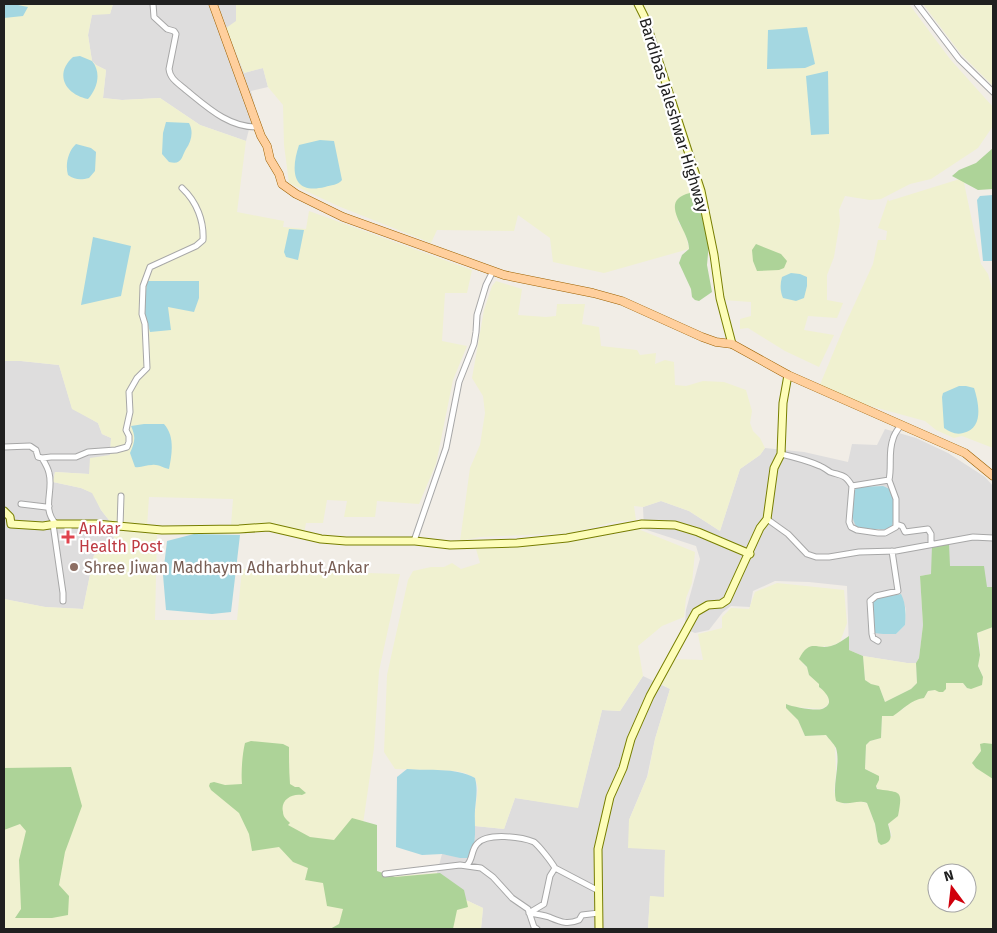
<svg xmlns="http://www.w3.org/2000/svg" width="997" height="933" font-family="'Fira Sans',sans-serif">
<rect width="100%" height="100%" fill="#f1ede6"/>
<!-- residential -->
<path fill="#dedddd" fill-rule="evenodd" d="M113,4H248L244,73L263,68L268,87L251,91L255,106L246,141L200,125L160,98L122,100L103,98L106,70L96,65L92,61L88,35L92,14H110Z
M4,361H21L59,365L72,408L98,423L102,434L111,438L110,455L89,474L55,472L53,482L81,488L93,493L101,510L112,524L115,547L94,555L83,609L45,607L4,599Z
M885,429L916,438L948,453L985,477L993,486V587H987L931,574L920,576L923,625L919,658L916,663H907L863,656L849,650L847,586L809,582L775,581L753,591L750,607L731,606L723,612L709,630L695,633L690,631L685,623L686,610L700,559L696,546L644,529L643,507L661,501L689,511L720,531L740,469L760,455L765,448L804,452L848,462L852,444L877,445ZM882,486L894,503L893,512L879,530L865,529L853,504L857,487ZM900,594L903,599L906,610L905,625L896,634H883L872,599Z
M643,676L670,689L655,739L647,777L629,820L665,850L664,898L650,896L648,929H481L483,908L451,893L437,883V873L442,854L451,855L475,839V826L504,829L515,798L578,807L602,710L620,711Z"/>
<!-- farmland -->
<path fill="#f0f1d0" fill-rule="evenodd" d="M4,4H113L110,14L92,15L88,35L92,61L96,65L106,70L103,98L122,100L160,98L200,125L246,141L237,212L284,221L283,227L306,229L309,211L472,270L467,293H445L442,341L467,346L453,380L436,464L419,504L377,501L375,517H344L347,501L327,500L323,523H306L304,533L266,524L231,525L233,499L149,497L147,527L112,524L101,510L92,493L81,488L53,482L55,472L89,474L90,458L110,455L111,438L102,434L98,423L72,409L59,365L21,361H4Z
M236,4H634L648,38L703,212L690,197L678,222L685,232L689,249L604,273L553,262L550,238L518,215L514,231L437,230L431,243L338,206L289,183L284,145L283,105L268,87L263,68L244,73L226,28L236,21Z
M642,4H909L950,59L993,107V126L978,148L931,179L910,184L881,199L870,200L845,196L839,210L840,221L834,257L827,275V300L843,303L837,318L808,316L804,330L834,335L819,367L785,351L748,328L740,329V319L751,316V302L723,300L717,255L705,190L651,22Z
M923,4H993V86L961,54Z
M963,178L981,264L988,274L993,293V448L962,436L954,438L936,430L925,421L848,400L819,387L844,327L873,264L878,240H886L887,231L878,228L888,199L889,201Z
M496,281L522,289L518,315L546,317L556,316L557,304H585L582,324L599,327L601,346L637,350L640,355L656,353L655,364L665,360L674,362L675,385L686,386L703,381L724,382L746,390L752,411L750,423L753,431L760,438L765,448L760,455L740,469L720,531L689,511L661,501L643,507L634,506L636,520L613,522L571,533L480,537L460,541L470,468L480,445L485,413L483,396L472,378L484,310L492,286Z
M638,529L695,552L692,583L686,598L684,617L662,626L638,646L643,676L620,711L602,710L578,808L515,798L504,829L475,826V812L478,788L475,778L465,773L455,771L395,769L384,752L387,675L408,580L413,571L431,567H444L452,563L461,569L480,563L476,549L503,548L542,544L617,534Z
M113,530L157,534L155,620H237L242,569L400,574L379,671L374,748L355,879L437,873V883L451,893L483,908L481,929H4V599L45,607L83,609L94,555L115,547Z
M777,583L844,590L847,623L840,642L829,647L824,646L803,664L807,667L809,675L817,681L819,684V687L826,692L829,700L828,705L821,709L794,707L786,704L798,720L805,736L826,735L835,746L836,772L834,792L844,804L858,801L867,803L875,824L878,842L892,836L879,790L876,786L873,773L865,769L866,745L870,741L881,738L882,715L902,710L909,703L915,699L924,698L928,691L935,690L946,683H963L967,688L983,677L978,665L980,655V643L977,633L993,627V929H648L650,896L664,897L665,850L628,848L629,820L648,775L655,739L670,689L661,684L674,659L703,660L698,634L722,628V617L731,608L749,609L755,592ZM937,873H967V903H937Z
M863,656L907,663H916L917,683L911,689L885,702L881,691L865,680Z"/>
<!-- forest -->
<path fill="#add398" d="M993,148V189L978,190L952,176L959,170L976,163Z
M690,193V197L703,212L709,243L707,265L712,292L699,301L695,300L692,297L691,289L679,263L682,255L689,249C690,230 656,201 690,193Z
M756,244L781,254L787,261L784,268L779,270L757,271L753,261L752,250Z
M949,544L950,566H984L987,587H993V627L977,633L980,655L978,666L983,677L982,685L971,689L967,688L963,683H946V689L943,692H939L935,690L928,691L924,698C910,700 904,709 893,716H882L881,738L870,741L866,745L865,769L879,776V780L876,786L877,789C901,793 903,789 898,816L888,824C891,835 894,842 881,845L878,842L875,824L867,803C855,799 850,807 836,801C832,784 841,764 836,748C834,744 829,739 826,735L805,736L798,720L786,708V704C793,707 815,711 822,709C836,704 826,692 819,687V684L809,675L807,667L799,659C810,638 816,650 831,646C838,644 843,640 849,636V650L863,656L865,680L871,684L879,686L885,702L911,689L917,683L916,663L919,658L923,625L920,576L931,574L932,546Z
M251,741L283,744L289,747C289,759 289,771 290,784L295,787H299L306,793L302,795C292,793 280,800 283,812C283,817 287,820 290,823L288,825L310,837L334,840L352,818L377,825V871L395,877L440,873L464,890L468,907L457,910L453,929H330L339,924L343,909L327,906L323,883L305,880L308,868L293,862L279,847L252,851L249,834L239,813L211,790L209,786L210,783L214,782L225,785L242,784C241,774 242,755 245,743Z
M984,743L993,744V779L976,768L972,763L981,751L980,744Z
M71,767L82,806L65,852L59,885L69,896L68,915L52,918H15L21,909L19,860L26,831L20,824L4,830V768Z"/>
<!-- water -->
<path fill="#a4d7e1" d="M13,4L28,7L23,16L4,18V5Z
M807,27L815,64L805,68L767,69L768,30Z
M80,56L92,61C102,73 97,89 88,99C65,94 54,74 73,57Z
M828,71L829,134L811,135L806,76Z
M166,122L189,123C194,132 191,142 186,149C181,158 182,165 169,162L162,154L163,133Z
M320,140L334,141L342,180C338,185 331,185 325,187C291,195 291,169 299,145Z
M76,144L91,148L96,152L95,171L89,178C81,180 75,180 68,175C65,165 68,151 76,144Z
M993,195V261H983L977,200L980,196Z
M289,229L304,230L298,260L286,257L284,252Z
M93,237L131,246L121,296L81,305Z
M791,273L800,274L807,277V286L804,298L796,301L783,298C780,291 780,284 782,277Z
M147,281H199V298L194,312L168,307L171,330L150,332L144,311Z
M959,386H966L974,388C979,403 984,429 963,433C956,435 950,432 944,428L942,397L943,393Z
M144,424H164C175,436 172,454 169,469C163,468 158,464 152,465C146,465 141,468 135,467L130,453C135,442 136,437 131,426Z
M883,486L892,490C894,501 895,516 892,526C885,531 880,529 872,529C868,528 864,530 860,529C848,524 853,496 856,487Z
M194,534L240,535L231,612L212,614L166,610L163,575L167,541Z
M901,594C906,603 906,615 905,625L896,634H883L874,633L872,599Z
M407,769C429,771 455,767 475,778C478,789 476,799 475,810C474,826 478,843 469,858H460L442,854L422,855L396,847L397,777Z"/>
<g fill="none" stroke-linecap="round" stroke-linejoin="round">
<defs>
<path id="street" d="M153,4L154,17L167,29L174,31L176,34L169,69C170,79 178,83 186,90C207,107 229,128 258,127
M917,4L959,59L993,92
M4,447L30,446L36,450L38,457L42,458C45,463 48,468 49,473C54,491 41,508 56,524
M781,454C794,457 807,460 820,466C823,467 827,470 830,472C842,476 845,474 852,486L889,480C892,467 888,452 893,439C894,434 898,429 901,425
M42,458L51,457H76L88,452L116,450L127,447L129,442V436L126,430L130,412L129,392L137,378L147,368L145,324L142,314L143,286L150,267L196,246L203,240C204,221 197,202 182,188
M852,486L849,522L851,527L857,530L878,533H885L896,527V499L889,480
M21,504L46,507L49,506
M767,519L788,534L807,554L816,557H829L859,552L896,551L973,537L993,538
M53,524L63,593V601
M896,524L902,526L905,532L928,529L931,534V544
M120,527L121,496
M414,541L446,448L459,382L474,344L476,332L477,315L486,285L493,271
M878,641L873,638L872,634L870,601L876,596L898,591L892,551
M467,865C473,860 471,850 477,844C487,832 522,837 534,842C539,846 551,861 555,868
M385,874L460,865L481,868L493,877L512,898L528,909L534,927L537,929
M529,913L544,904L550,876L555,868L599,891
M529,913C536,914 543,915 549,917C561,922 567,925 579,920L582,915L599,913"/>
<path id="secondary" d="M638,4L644,16L701,191L714,255L720,298L732,344
M4,511L10,517L11,524L43,526L56,524H96L162,530L239,529L269,527L321,539L346,541H415L450,545L517,543L567,538L642,524L675,525L698,532L750,554
M599,929L598,849L610,797L623,768L631,739L650,696L696,612L708,605L721,604L727,600L760,528L767,519L774,468L781,454L783,403L788,375"/>
<path id="primary" d="M213,4L261,136L267,146L270,159L279,174L282,184L296,194L343,217L504,275L593,293L622,301L702,337L716,342L732,344L788,375L965,453L993,476"/>
</defs>
<!-- street casing -->
<use href="#street" stroke="#a7a7a7" stroke-width="7"/>
<!-- secondary casing -->
<use href="#secondary" stroke="#777e00" stroke-width="9"/>
<!-- primary casing -->
<use href="#primary" stroke="#9c6000" stroke-width="9"/>
<!-- street -->
<use href="#street" stroke="#fff" stroke-width="5"/>
<!-- secondary -->
<use href="#secondary" stroke="#fdfdb8" stroke-width="7"/>
<!-- primary -->
<use href="#primary" stroke="#ffcf9d" stroke-width="8"/>
</g>
<!-- markers -->
<path fill="#e0444e" stroke="#fff" stroke-width="2" d="M65.5 529.5h5v5h5v5h-5v5h-5v-5h-5v-5h5z"/>
<circle fill="#8d6e63" stroke="#fff" stroke-width="2" cx="74" cy="567" r="5"/>
<g text-anchor="middle" dominant-baseline="central" stroke-width="4.5" stroke-linejoin="round" paint-order="stroke">
<!-- street labels -->
<g font-size="16" fill="#202020" stroke="#fff">
<text transform="translate(674 115) rotate(73)">Bardibas Jaleshwar Highway</text>
</g>
<!-- health labels -->
<g font-size="16" fill="#be3a42" stroke="#fff" text-anchor="start">
<text x="79" y="528">Ankar<tspan x="79" dy="18">Health Post</tspan></text>
</g>
<!-- education labels -->
<g font-size="16" fill="#785e54" stroke="#fff" text-anchor="start">
<text x="84" y="567">Shree Jiwan Madhaym Adharbhut,Ankar</text>
</g>
</g>
<!-- border -->
<rect width="997" height="933" fill="none" stroke="#202020" stroke-width="10"/>
<!-- north arrow -->
<g transform="translate(952 888) rotate(345)"><circle r="24" fill="#ffffff" stroke="#a6a6a6"/>
<path d="M0-4L9 19L0 12L-9 19Z" fill="#d0000c"/>
<text y="-8" font-size="14" font-weight="bold" text-anchor="middle" fill="#202020">N</text>
</g>
</svg>
